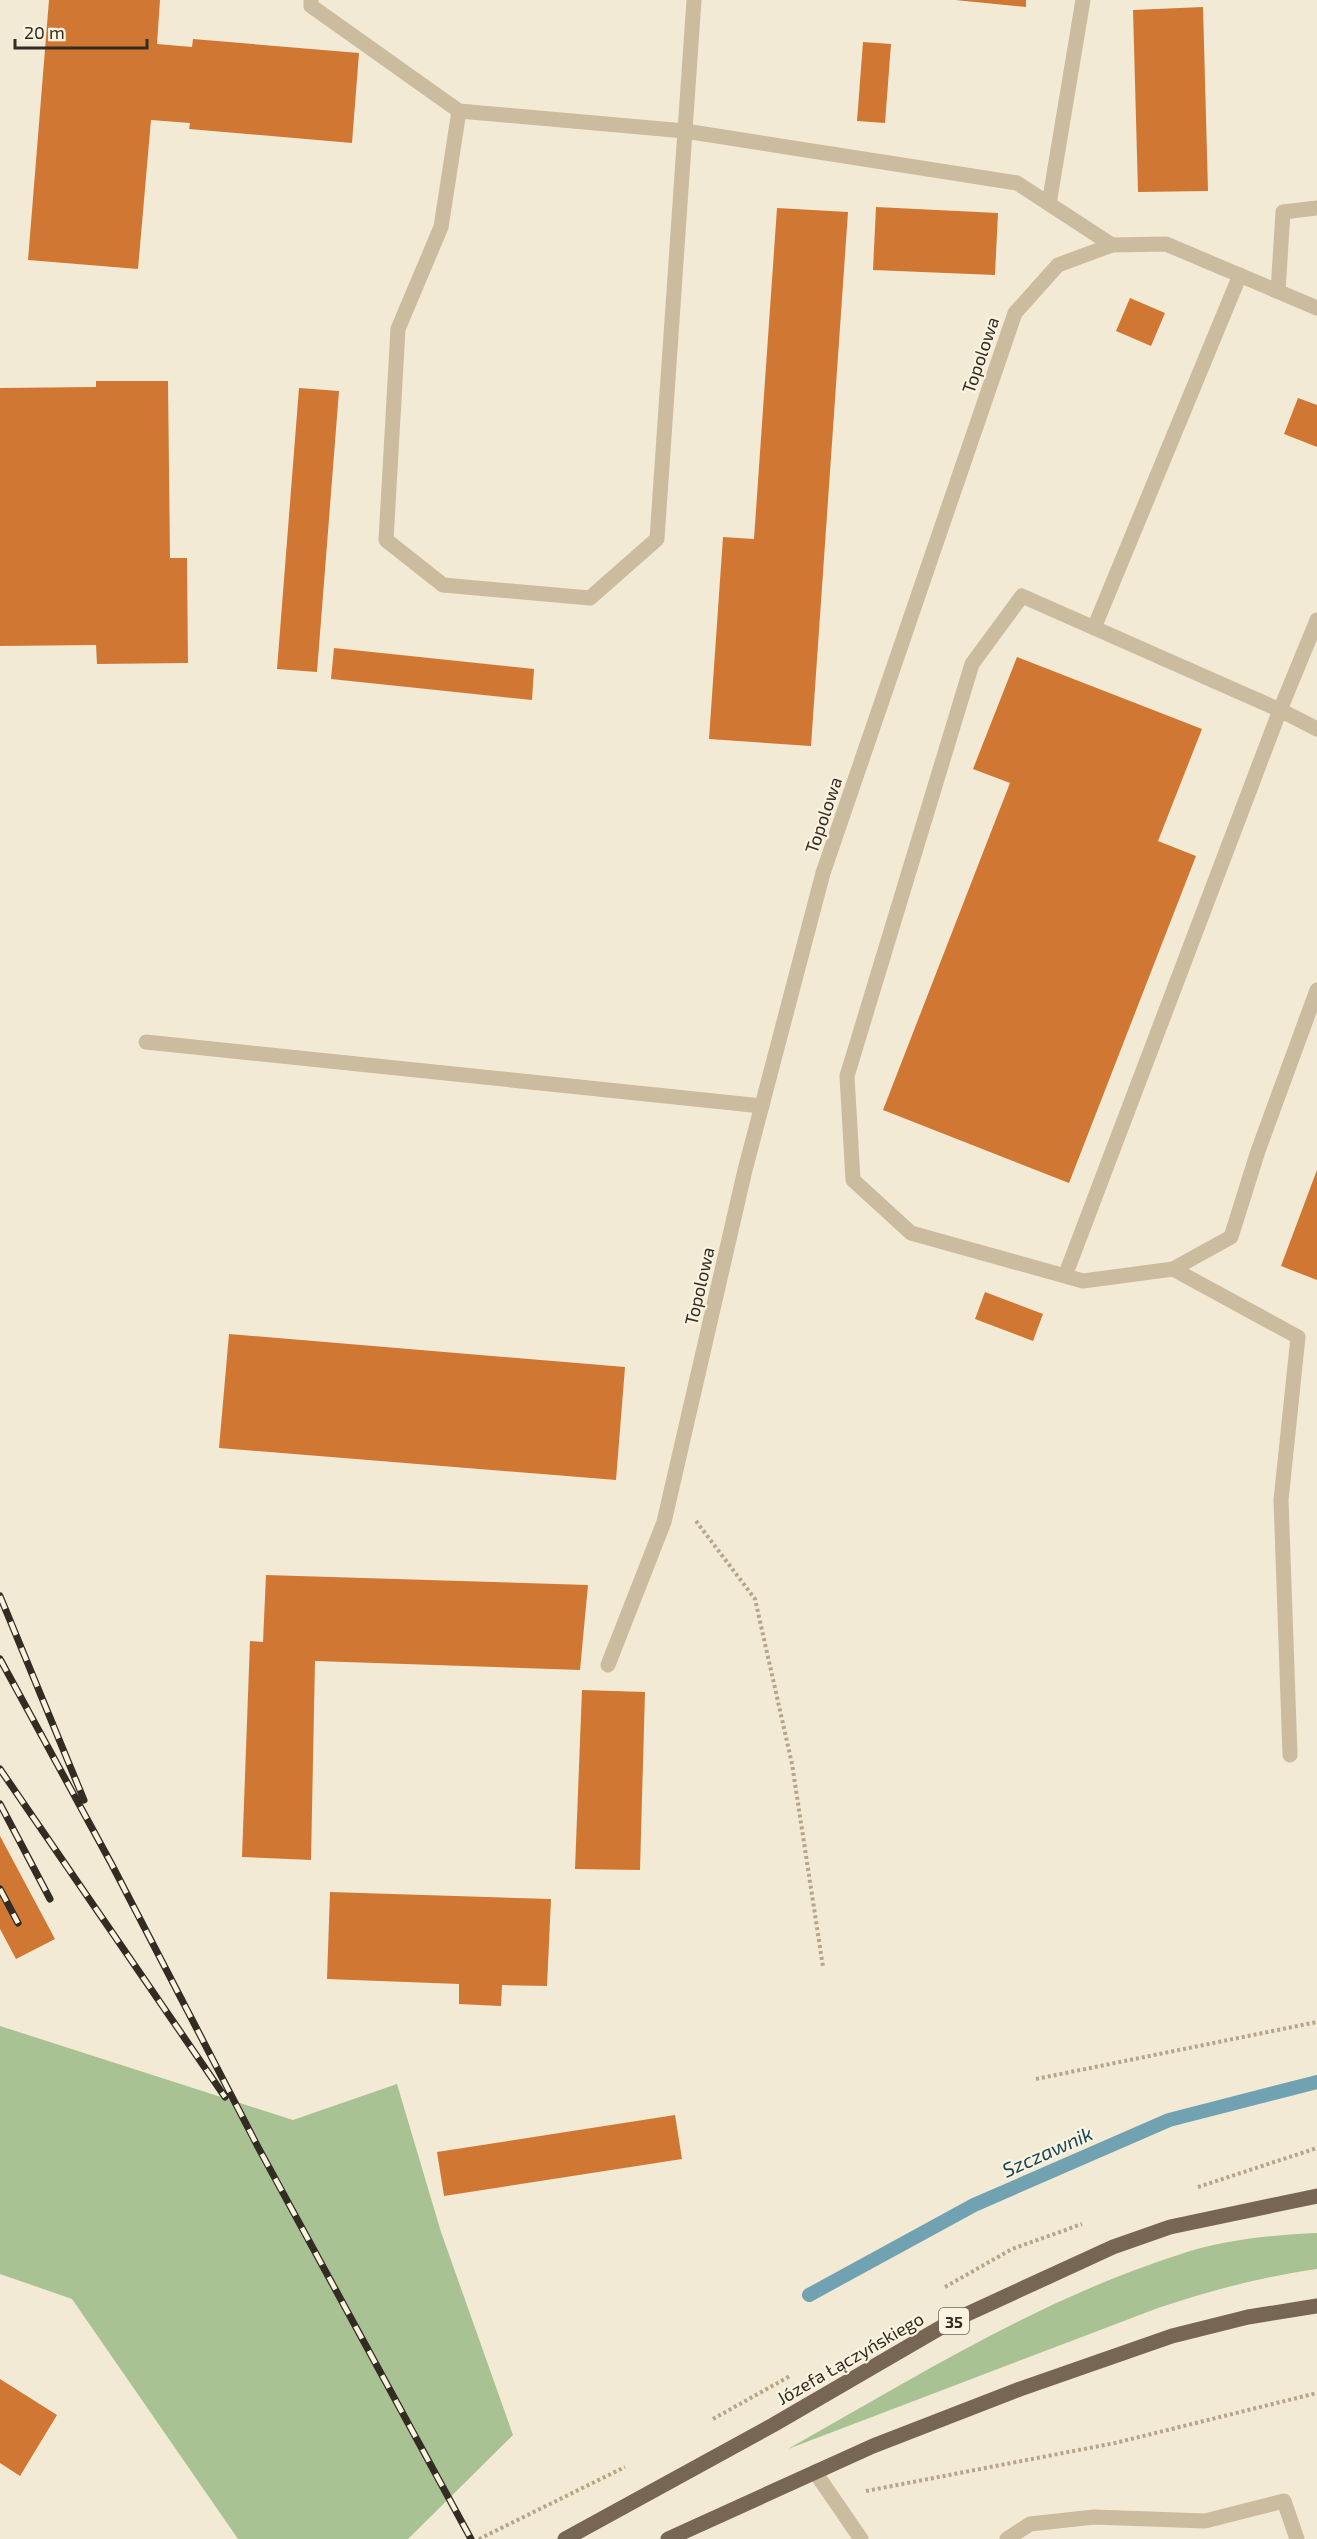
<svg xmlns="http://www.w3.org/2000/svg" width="1317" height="2539" font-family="'Exo 2',sans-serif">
<rect width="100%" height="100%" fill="#f2ead4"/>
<path fill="#a9c293" d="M0,2026l293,94 104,-36 44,148 72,203 -105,104h-170l-166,-240 -72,-25z
M1317,2233v36c-55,8 -106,21 -159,39l-370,141c126,-71 252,-150 390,-194 44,-15 93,-20 139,-22z"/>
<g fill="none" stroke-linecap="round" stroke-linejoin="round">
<path stroke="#71a2b1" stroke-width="14" d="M809,2295l165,-90 195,-85 148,-38"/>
</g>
<path fill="#d07833" d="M49,0h111l-3,44 35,3 1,-8 166,14 -7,90 -163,-14 1,-6 -39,-3 -13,149 -110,-9z
M955,0h71v7z
M1203,7l5,184 -70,1 -5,-182z
M863,42l28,2 -6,79 -28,-2z
M876,207l122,6 -3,62 -122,-5z
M777,208l71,4 -37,534 -102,-7 14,-202 31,2z
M1130,298l35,15 -14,33 -35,-15z
M96,381h72l2,177h17l1,105 -91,1 -1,-19 -96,1v-258l96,-1z
M299,388l40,3 -22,281 -40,-3z
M1298,398l19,7v42l-33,-13z
M334,648l200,21 -2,31 -201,-21z
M1017,657l185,72 -44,112 38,15 -127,327 -186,-73 127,-327 -37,-14z
M1317,1170v110l-36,-14z
M985,1292l58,22 -10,27 -58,-22z
M229,1334l396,33 -9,113 -397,-32z
M266,1575l322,10 -8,85 -265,-9 -4,199 -69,-3 8,-216 13,1z
M582,1690l63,2 -5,178 -65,-1z
M0,1836l55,103 -39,20 -16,-30z
M330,1892l221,7 -4,87 -45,-1 -1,21 -42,-2v-20l-132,-5z
M675,2115l7,44 -238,37 -7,-44z
M0,2379l57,36 -37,61 -20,-13z"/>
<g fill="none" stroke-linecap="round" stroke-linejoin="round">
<path stroke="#b6a589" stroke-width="4" stroke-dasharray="3 3" stroke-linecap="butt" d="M696,1521l59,78 37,165 31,203
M1036,2079l281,-57
M1198,2187l119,-39
M945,2287l67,-38 70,-25
M713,2419l77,-43
M866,2491l249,-48 202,-50
M479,2539l146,-72"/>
<path stroke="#cbbb9f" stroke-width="15" d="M311,0v6l148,105 226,20 -28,408 -67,59 -147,-13 -57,-45 12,-211 43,-102 18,-116
M694,0l-9,131 332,52 95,62
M1049,204l34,-204
M1278,291l5,-79 34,-4
M1094,628l146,-353
M1317,729l-37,-19 -258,-114 -50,68 -125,412 6,104 58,53 154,43 18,5 90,-12 58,-32 27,-86 59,-161
M146,1042l616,64
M1173,1269l125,68 -17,163 9,255
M1065,1276l215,-566 37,-90
M815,2472l46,67
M1007,2539l23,-15 64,-7 111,4 79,-20 13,38"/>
<path stroke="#cbbb9f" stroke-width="15" d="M608,1665l56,-143 81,-352 78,-297 192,-560 43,-48 54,-20 54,-1 151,64"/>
<path stroke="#776653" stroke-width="15" d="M565,2539l208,-114 179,-104 161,-74 57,-20 147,-31
M668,2539l205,-93 147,-57 152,-53 76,-19 69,-11"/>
<defs>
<path id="rail" d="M0,1596l84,204
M0,1659l111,204 147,284 213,392
M0,1769l225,328
M0,1804l50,95
M0,1889l18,34"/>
</defs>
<use href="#rail" stroke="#332c23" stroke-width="7"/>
<use href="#rail" stroke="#faf3e0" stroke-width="4.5" stroke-dasharray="14" stroke-linecap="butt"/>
</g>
<g text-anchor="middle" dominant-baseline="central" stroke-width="4.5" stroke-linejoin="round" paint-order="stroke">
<rect fill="#faf3e0" stroke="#6f685c" stroke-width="1.5" x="939" y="2308" width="30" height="26" rx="4.5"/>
<g font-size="16" font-weight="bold" fill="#332c23">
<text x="954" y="2321">35</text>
</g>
<g font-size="18" fill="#332c23" stroke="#faf3e0">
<text transform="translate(980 355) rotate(-71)">Topolowa</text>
<text transform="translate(823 815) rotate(-71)">Topolowa</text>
<text transform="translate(699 1286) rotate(-77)">Topolowa</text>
<text transform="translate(850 2358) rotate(-30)">Józefa Łączyńskiego</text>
</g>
<g font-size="20" font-style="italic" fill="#164758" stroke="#faf3e0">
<text transform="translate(1047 2151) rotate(-24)">Szczawnik</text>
</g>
</g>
<path d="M15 39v9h132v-9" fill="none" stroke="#332c23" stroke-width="3"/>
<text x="24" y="39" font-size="18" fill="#332c23" stroke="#faf3e0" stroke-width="4.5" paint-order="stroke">20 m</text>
</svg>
